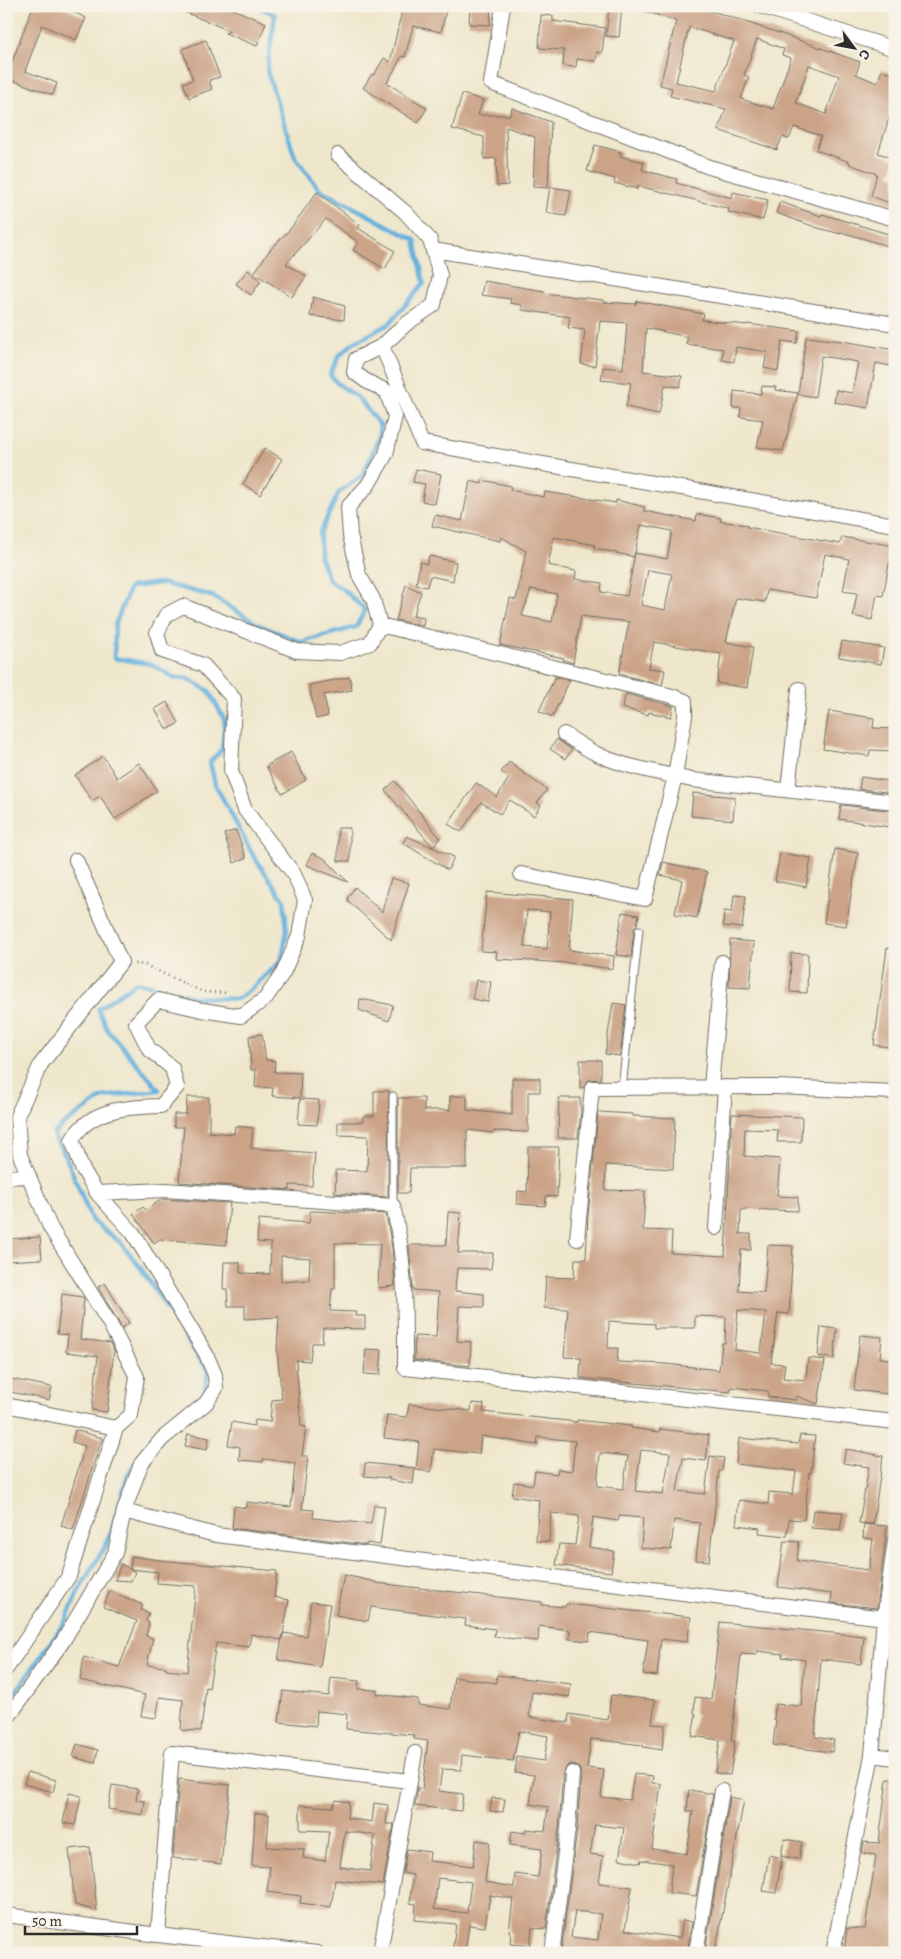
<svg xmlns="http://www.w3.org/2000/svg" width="901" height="1959" font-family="Alegreya,serif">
<rect width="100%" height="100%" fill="#f7f3e8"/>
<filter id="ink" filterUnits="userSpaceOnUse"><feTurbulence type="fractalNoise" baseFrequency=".02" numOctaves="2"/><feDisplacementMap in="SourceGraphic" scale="10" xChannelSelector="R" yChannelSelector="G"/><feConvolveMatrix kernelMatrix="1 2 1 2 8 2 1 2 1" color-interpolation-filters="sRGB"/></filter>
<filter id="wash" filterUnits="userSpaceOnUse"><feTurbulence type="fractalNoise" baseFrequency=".0096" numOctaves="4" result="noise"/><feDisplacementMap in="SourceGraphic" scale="20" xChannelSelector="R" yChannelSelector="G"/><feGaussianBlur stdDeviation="1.12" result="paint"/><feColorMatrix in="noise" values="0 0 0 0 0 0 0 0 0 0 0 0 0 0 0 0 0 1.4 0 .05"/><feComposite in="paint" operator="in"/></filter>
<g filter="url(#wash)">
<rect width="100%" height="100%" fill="#efe7cc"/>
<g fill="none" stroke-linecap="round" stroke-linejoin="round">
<path stroke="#64b0dd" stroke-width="4.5" d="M141,1454l13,-19 50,-41 4,-23 -68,-104 -20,-25 -28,-21 -26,-64 -13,-23 11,-10 39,-27 56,-7 -52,-61 -9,-20 39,-27 56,15 44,2 13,-9 31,-29 6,-30 -3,-31 -30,-43 -39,-73 -5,-22 12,-13 3,-28 -16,-30 -21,-12 -13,-1 -24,-14 -37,-6 1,-33 15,-38 31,-4 51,13 47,29 43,17 54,-15 9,-17 -20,-19 -16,-11 -9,-23v-24l19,-41 24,-17 16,-38 1,-12 -23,-28 -19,-13 -8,-9 9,-19 13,-12 37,-20 35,-41 -9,-43 -96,-51 -24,-32 -28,-86 8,-56 -18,-9
M119,1506l9,-32 7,-11
M6,1701l14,-15 46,-66 13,-30 27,-45 11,-31"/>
</g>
<g id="blocks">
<path fill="#cba387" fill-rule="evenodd" d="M33,6h28l25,12 -10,22 -34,-15 -17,46 32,12 -4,12 -47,-17z
M170,6h56l40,17 -9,23 -32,-13 5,-2z
M403,6h44l-6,26 -28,-6 -8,31 -3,-1 -15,27 40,25 -9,15 -55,-35 9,-14 2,1 10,-17 6,4z
M470,6h21l-1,19 -21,-1z
M609,6h13l-3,31 -13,-1z
M638,6h59l82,27 81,29 -4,12 21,9 5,-13 13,5v25l-17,53 17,6 -5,16 5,2v28l-24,-9 6,-22 -28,-10 1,-2 -34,-12 5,-14 -27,-9 -5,12 -7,-2 -5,13 -59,-20 8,-21 -56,-13 2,-8 -12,-3 16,-64 -38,-12zM689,27l45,14 -18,50 -40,-9zM757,39l27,10 -2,6 9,3 -18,51 -32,-10 8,-22 -5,-2zM809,65l30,11 -13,38 -30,-11z
M541,15l12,1v5l52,7 -3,25 -5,-1 -1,9 -19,-2 -1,8 -13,-1 1,-16 -25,-2z
M206,40l14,37 -11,3 3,9 -23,9 -6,-15 10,-3 -11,-31z
M462,94l21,6 -5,15h32l2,-7 39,14 -3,66 -15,-1 2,-50 -29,-10 2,58 -11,1 -1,-28 -12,1v-22l-32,-8z
M595,145l26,7 -1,4 24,6 -2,8 35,9 -1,4 56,15 1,-6 35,8 -5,20 -35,-8 1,-3 -42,-11 -49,-12 -1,3 -23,-6 1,-4 -28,-8z
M550,187l21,3 -5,26 -20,-3z
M317,192l43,33 -2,3 37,23 -10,18 -32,-19 5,-8 -32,-23 -40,45 20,12 -14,21 -38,-24 15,-22 22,-23z
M780,202l41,14 1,-2 73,22v12l-54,-16v2l-23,-6 -42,-15z
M248,270l13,11 -10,14 -15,-11z
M484,281l60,10v2l59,7v2l33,2 1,-3 67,13 -2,6 45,5v-1l52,7 -2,12 -15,-2 -4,30 -14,-3 3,-16 -31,-5 -2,15 -12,-2 1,-11 -37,-5 2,-7 -42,-9 -3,43 39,5 -2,11 -15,-2 -6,29 -33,-7 5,-24 -30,-3 2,-13 20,2 4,-46 -27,-2 -5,45 -14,-2 4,-34 -17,-2 2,-11 -48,-7v-5l-12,-2 1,-4 -30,-4z
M313,297l32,9 -1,14 -34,-4z
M806,337l36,4 53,9v17l-19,-4 -8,45 -34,-6 2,-12 16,3 6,-31 -37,-6 -6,41 -17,-3z
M762,386l14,1 -1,3 23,3 -15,58 -26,-4 6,-27 -23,-3 1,-9h-8l1,-17 27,3z
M265,448l17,11 -22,36 -17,-11z
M416,469l25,5 -6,30 -13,-3 3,-17 -12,-2z
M482,480l29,6 -1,4 34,7 1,-5 71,11v-3l29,7 -1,4 52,10 1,-7 24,4 -1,3 27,4v2l93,17 2,-7 53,9v19l-6,-1 -6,32 -6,-1 -5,25 -19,-4 4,-23 -14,-2 6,-32 -24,-5 -9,44 -49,-8 -2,12 -29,-4 -10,44 27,5 -6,41 -30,-5 4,-29 -67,-12 -5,26 16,2 -3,15 -43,-11 10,-52 -48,-6 -8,47 -10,-3 1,-2 -64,-13 10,-47 6,2 10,-49 -25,-14 -1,4 -68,-15 3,-11 27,6 8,-40 12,3zM641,525l31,6 -5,28 -32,-6 -8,43 -26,-4 1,-9 -27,-4 1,-8 -28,-6 6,-28 41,8 -1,3 40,9zM648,570l24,4 -7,36 -24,-5zM531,589l26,5 -5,28 -30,-6z
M429,556l27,6 -3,19 -23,-5 -3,11 -11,-2 4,-23 7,2z
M406,585l15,7 -8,24 11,2 -1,8 -27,-6z
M842,641l42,7 -3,16 -42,-7z
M350,677l2,13 -28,5 4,21 -12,3 -7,-34z
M555,677l15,3 -18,37 -13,-6z
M626,694l47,12 -2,11 -22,-5 -1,3 -26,-7z
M167,702l12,21 -12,7 -12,-21z
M829,711l45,7 -1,10 22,1v22l-25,-1 -1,6 -46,-7z
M557,739l15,11 -7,9 -15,-10z
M291,752l15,28 -24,14 -16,-28z
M103,756l14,22 22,-15 18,28 -42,28 -15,-23 -8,5 -17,-26z
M509,762l38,28 -10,13 4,2 -7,11 -24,-16 -10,14 -19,-12 -20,30 -13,-8 28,-41 21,14 12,-19 -8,-6z
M861,777l34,5v11l-36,-4z
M395,781l45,57 -7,9 -48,-57z
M693,793l42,4 -2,23 -42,-4z
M841,805l54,6v17l-56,-9z
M338,828h12v33h-12z
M236,830l10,28 -12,5 -10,-29z
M407,836l47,21 -6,13 -45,-27z
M835,849l23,4 -12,73 -22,-3z
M312,853l12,5 24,24 -41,-17z
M780,853l31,5 -5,29 -31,-6z
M663,862l44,10 -10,46 -22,-4 7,-34 -22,-5z
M391,878l18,5 -18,57 -43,-39v-4l7,-10 27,25z
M487,892l86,7 -4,51 45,6 -1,13 -45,-6 -72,-4 1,-7 -16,-1zM527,910l23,2 -3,37 -23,-2z
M734,895l12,1 -4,32 -19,-2 1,-15 8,1z
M622,912l17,3 -2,10 -3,4 -3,28 -15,-2z
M730,940l24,2 -4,46 -21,-1z
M887,948l8,1v99l-21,-3z
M791,953l17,1 -1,39 -17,-1z
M476,980l15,2 -3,20 -16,-3z
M360,999l33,6 -4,16 -30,-11z
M613,1003l13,2 -6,51 -15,-2z
M262,1034l4,26 9,1 -1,11 27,1 -1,25 -28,-2 1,-8 -18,-1 1,-17h-5l-2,-34z
M580,1060h21v19l-13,1 -5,8h-3z
M512,1078h28v14h-12v40l-34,-1v2l-27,-3v38h-57l-1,25h-11v-95h26v12h26v-14h17v14l45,5z
M374,1091h15l-1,106 -53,-4 1,-23 31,1 1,-35 -30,-1v-13h25v-6h11z
M187,1097h22v35l25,2 1,-8 18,2 -2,20 64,5 -3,33 -22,-1v5l-111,-8 5,-55h-10v-13h12z
M559,1098h21l1,14 -3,26h-20z
M300,1099l19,1 -2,25 -19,-1z
M598,1112l35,2v2l42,2 -2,51 -67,-4 -1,25 40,1 -2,39 29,1 -1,22 54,3 7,-142 70,3 -1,25h-24l1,-12 -33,-1 -1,27 36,3 -3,37 21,1v14l-54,-2 -3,2 -1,23h11v16h-10l-2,41 25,2 4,-48 25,1 -4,68 -11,-1 -7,50 14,1 -2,14 23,2 2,-22 17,2 -7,44 -22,-8v4l-28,-3v-6l-37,-4 -1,5 -150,-14 1,-20 -17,-1 4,-48 -24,-1 2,-31 28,1 1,-19h11l2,-43zM738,1310l28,2 -5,41 -26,-3zM695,1316l31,1 -1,26h-3l-3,27 -53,-6 -49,-2 1,-14h-10l1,-27 45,3v4h41z
M528,1147h31l-2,50 -11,-1 -1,10 -28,-2 1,-13 9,1z
M162,1199l68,4 -4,42 -66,-6 -6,4 -21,-29 10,-7 3,3z
M310,1211l76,3 6,33 3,39 -17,2 2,-44 -45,-1v46h-3l-2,22 26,1 -1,4h10v13l-42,-1 -1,15h-10l-2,18 -14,-1 5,66 5,1 -4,29h6l-6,53 12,1 -1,8 58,6 3,-19 11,1 -5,39 -13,-2v2l-135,-17 2,-22 12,2v-6l45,5 4,-44 -32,-4v3l-24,-2 1,-13 -12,-2 4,-23 22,4 1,-6 15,2 2,-22 10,-1 -5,-50 2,-32 -34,2v-13h-17l-1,-17h-4l1,-27h16v11l30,1 1,-31 -14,-1 2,-23 50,4zM281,1256l29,2 -1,22 -28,2z
M448,1212l13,1 -3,40h35l-2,16 -34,-1 -2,23 29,3v13l-25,-1 -2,35 14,1 -1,24 -56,-6 1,-24 21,1 3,-45 -26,-2 -4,-45h37z
M40,1237l2,22 -36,2v-22z
M105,1283l24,40 -7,5 -24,-41z
M62,1294l21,3 1,2 -4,40 30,4 4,8 -7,61 -15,-2 6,-54 -32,-4 2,-17 -11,-1z
M821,1327l16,2 -3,30 -16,-3z
M860,1335l22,2 -2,21 15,2v35l-41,-5z
M366,1349l16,1 -2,25 -16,-1z
M6,1378l46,9 -3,13 -43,-9z
M472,1403l12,1 -1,8 94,10v-2l54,6v2l28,4 1,-3 49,6 -3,26 -23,-3 -6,33 28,3 5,-38 14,2 -2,13h-3l-10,90 -13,-1 4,-37 -26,-3 -3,30 -30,-2 2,-30 -24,-2 -1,5 -25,-4 -4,30 25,4 -3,21 -55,-7 3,-21 16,1 4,-29 -28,-3 -2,29 -13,-1 3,-41 -27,-4 2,-14 19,3 2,-14 22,3 1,-5 14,2 3,-30 -37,-4 -1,8 -56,-9 -2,18 -45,-5 -3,23 -15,-2 3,-28 -35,-4 3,-23 20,2 2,-13 62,7zM641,1450l29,3 -7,41 -28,-3zM600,1453l28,3 -5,33 -26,-3z
M75,1430l27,8 -29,92 -12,-4 24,-80 -13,-4z
M188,1434l21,4 -2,12 -22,-4z
M800,1435l15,1 -4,37 -2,-1 -5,48 -15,-1 -2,17 -28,-3 1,-5 -24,-3 3,-25 29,4 1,-12 24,2 3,-23 -60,-7 3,-26 59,6z
M846,1449l37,7 -10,68 -14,-1 10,-56 -26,-4z
M365,1463l50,5 -2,16 -24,-4 1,-2 -26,-2z
M813,1510l30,2 -3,18 -29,-2z
M864,1524l23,2 -10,82 -46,-5 1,-9 -54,-7 6,-46 15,1 -2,19 72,9 4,-31 -10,-1z
M132,1556l27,4 118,11 -3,26 15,3 -7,40 -31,-6 -2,13 -33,-4 -7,45 -3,-1 -5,44 -20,-1 2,-30 -23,-3 -4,21 -15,-2 4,-21 -65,-15 4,-23 35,10 18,-46 -34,-14 7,-16 33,14 -2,5 8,3 -3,8 3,2 -3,13 7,2 -6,27 19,2v3l21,2 9,-86 -39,-3 1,-11 -28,-3z
M121,1564l14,8 -4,9 -16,-1z
M344,1575l32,7v1l166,19v3l23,2 1,-3 125,13 -4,25 -26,-3 -4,37 -14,-2 5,-34 -58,-8 -1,9 -20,-2 1,-9 -31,-4 -1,15 -32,-3 -12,-2 1,-7 -30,-4 1,-6 -95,-12 -3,14 -32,-6z
M311,1602l19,2 -10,63 -42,-7 5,-27 23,3z
M720,1622l144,14 -3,28 -40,-5 -6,78 19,3 -2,12 -59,-7 3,-25h-2l1,-16 26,2 4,-46 -23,-3 1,-3 -26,-3v4l-16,-1 -10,87h4l-5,34 -15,-2 5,-33 -28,-4 4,-22h-2l1,-17 16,2z
M497,1675l74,9 -2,13 -37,-5 -3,25 39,6 1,-9 39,6 3,-25 44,5 -3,24 13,1 -3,25 -19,-3v-2l-52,-6 -4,29 17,2 -3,27 29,3 4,-26 19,2 -1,7 9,1 -9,65 35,5 6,-43h-6l2,-21 24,4 -17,102 -27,-3 3,-29 -31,-4 -1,3 -21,-4 5,-31 -29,-3 -5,29 13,2 -4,27 33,4 -7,43 55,8 3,-18 9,2 -5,31h-126l16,-123 4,-56 -1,-5 -7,-5 -5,1 -5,7 -4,56 -13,101 -14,-1 -2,18 -20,-2 1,-12h-2l4,-33 -23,-4 -5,32 -16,-2 -4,28h-13l4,-29 -41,-4 1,-16 -6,-1 3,-28 -10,-2 4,-24 23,3 -1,9 44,5 3,-26 14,2 -5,40 29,5 1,-13 23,3 4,-28 -32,-4 2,-14 13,2 1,-4 19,2 3,-24 -18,-3 4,-29 -19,-2 2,-16 27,4 4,-25 -29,-5 -6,30 -51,-6 -1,15 -19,-1 -3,22 24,3 -2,17 -46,-5 3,-18 4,1 6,-48 -14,-2v-4l-68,-6 1,-15 -30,-3 -1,15 -37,-4 4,-31 46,5 2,-18 28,3 -1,8 19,1v4l41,5v6l32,4 4,-32 42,6zM438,1878l33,4 -4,31 -33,-4zM575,1911l26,3 -3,26 -27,-3z
M77,1744l21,6 -3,13 -22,-6z
M28,1772l28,8 -3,12 -29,-8z
M179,1779l51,6 -9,79 -48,-6z
M887,1779h8v174h-51l3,-25 18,1 11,-74 -14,-2 2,-11 15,1z
M112,1785l26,4 -2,11 9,1 -2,14 -35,-6z
M69,1793l12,3 -6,29 -12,-2z
M730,1797l14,3 -29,153h-10z
M492,1798l13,1 -2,13 -13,-1z
M336,1800l13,2 -2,16 25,4 2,-19 14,2 -2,19h8l-11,61 -48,-5 -4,27 -31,-4 1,-7 -34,-4 3,-25 -18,-1 3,-53 14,1 -2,33 37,2 -1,9 22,3 4,-30 -29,-1v-25l33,2zM345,1831l30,4 -5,36 -30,-4z
M784,1839l18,3 -3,17 -18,-3z
M90,1847l7,64 -22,-6 -6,-56z
M769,1855l13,3 -6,35 -13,-2z"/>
</g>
</g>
<g filter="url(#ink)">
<use href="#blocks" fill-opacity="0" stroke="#706d63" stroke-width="1"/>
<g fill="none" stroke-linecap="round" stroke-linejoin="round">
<defs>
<path id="service" d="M622,1088l17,-158
M393,1096v110"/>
<path id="minor" d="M503,6l-12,77 218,84 186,52
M760,6l135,43
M433,250l462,74
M382,346l40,97 473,82
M380,625l292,71 13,5v15l-10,60 -30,123 -124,-25
M564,734c11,7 22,15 33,20 30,14 64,19 95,26l203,22
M788,790l11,-101
M711,1087l11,-125
M6,1177l23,-1
M97,1193l68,-3 228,16c13,54 12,107 12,162l490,54
M716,1228l9,-141
M577,1239l15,-151 185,-1 118,5
M6,1405l110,23
M124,1511l92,24 668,83
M6,1669l63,-93 47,-148 15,-13 6,-38 -27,-53 -60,-97 -30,-72 -3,-39 24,-52 80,-102 -45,-102
M6,1720l57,-79 52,-88 9,-42 17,-47 21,-25 44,-36 10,-15 -1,-13 -9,-21 -73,-121 -36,-40 -15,-25 -10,-28c18,-32 56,-33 89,-34l16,-19 -5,-19 -23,-19 -13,-26 22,-23 44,10 39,6 24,-17 18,-26 16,-37 6,-36 -11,-26 -49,-64 -14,-39 3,-72 -31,-34 -41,-14 -5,-18 9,-18 17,-9 114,45 43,2 30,-10 10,-18 -7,-26 -14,-24 -9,-40 -2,-28 20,-22 18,-31 9,-38 -9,-25 -20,-10 -12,-9 2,-13 26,-13 24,-22 28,-19 6,-30 -10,-35 -24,-27 -68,-58
M872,1755l23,3
M6,1915l152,20 159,18
M158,1935l14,-182 237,28
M380,1953l35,-200
M552,1953l16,-124 4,-56
M696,1953l26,-162
M833,1953l39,-198 12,-137 11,-77"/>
</defs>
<use href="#service" stroke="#706d63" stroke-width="9"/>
<use href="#minor" stroke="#706d63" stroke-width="16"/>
<path stroke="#706d63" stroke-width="2.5" stroke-dasharray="1 4" stroke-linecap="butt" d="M135,964l10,1 58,27 26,1"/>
<use href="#service" stroke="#fff" stroke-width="7"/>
<use href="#minor" stroke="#fff" stroke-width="14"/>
</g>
</g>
<rect width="901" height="1959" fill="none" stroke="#f7f3e8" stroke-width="25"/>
<g transform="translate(854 48) rotate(122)" stroke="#f7f3e8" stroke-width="4" paint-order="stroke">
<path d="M0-4L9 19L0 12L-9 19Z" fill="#2b2b2b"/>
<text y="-8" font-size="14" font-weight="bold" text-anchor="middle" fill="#2b2b2b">С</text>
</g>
<path d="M25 1926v8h112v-8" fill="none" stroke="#2b2b2b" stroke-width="2.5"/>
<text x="32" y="1926" font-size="15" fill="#2b2b2b" stroke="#f7f3e8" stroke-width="4" paint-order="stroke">50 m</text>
</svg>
